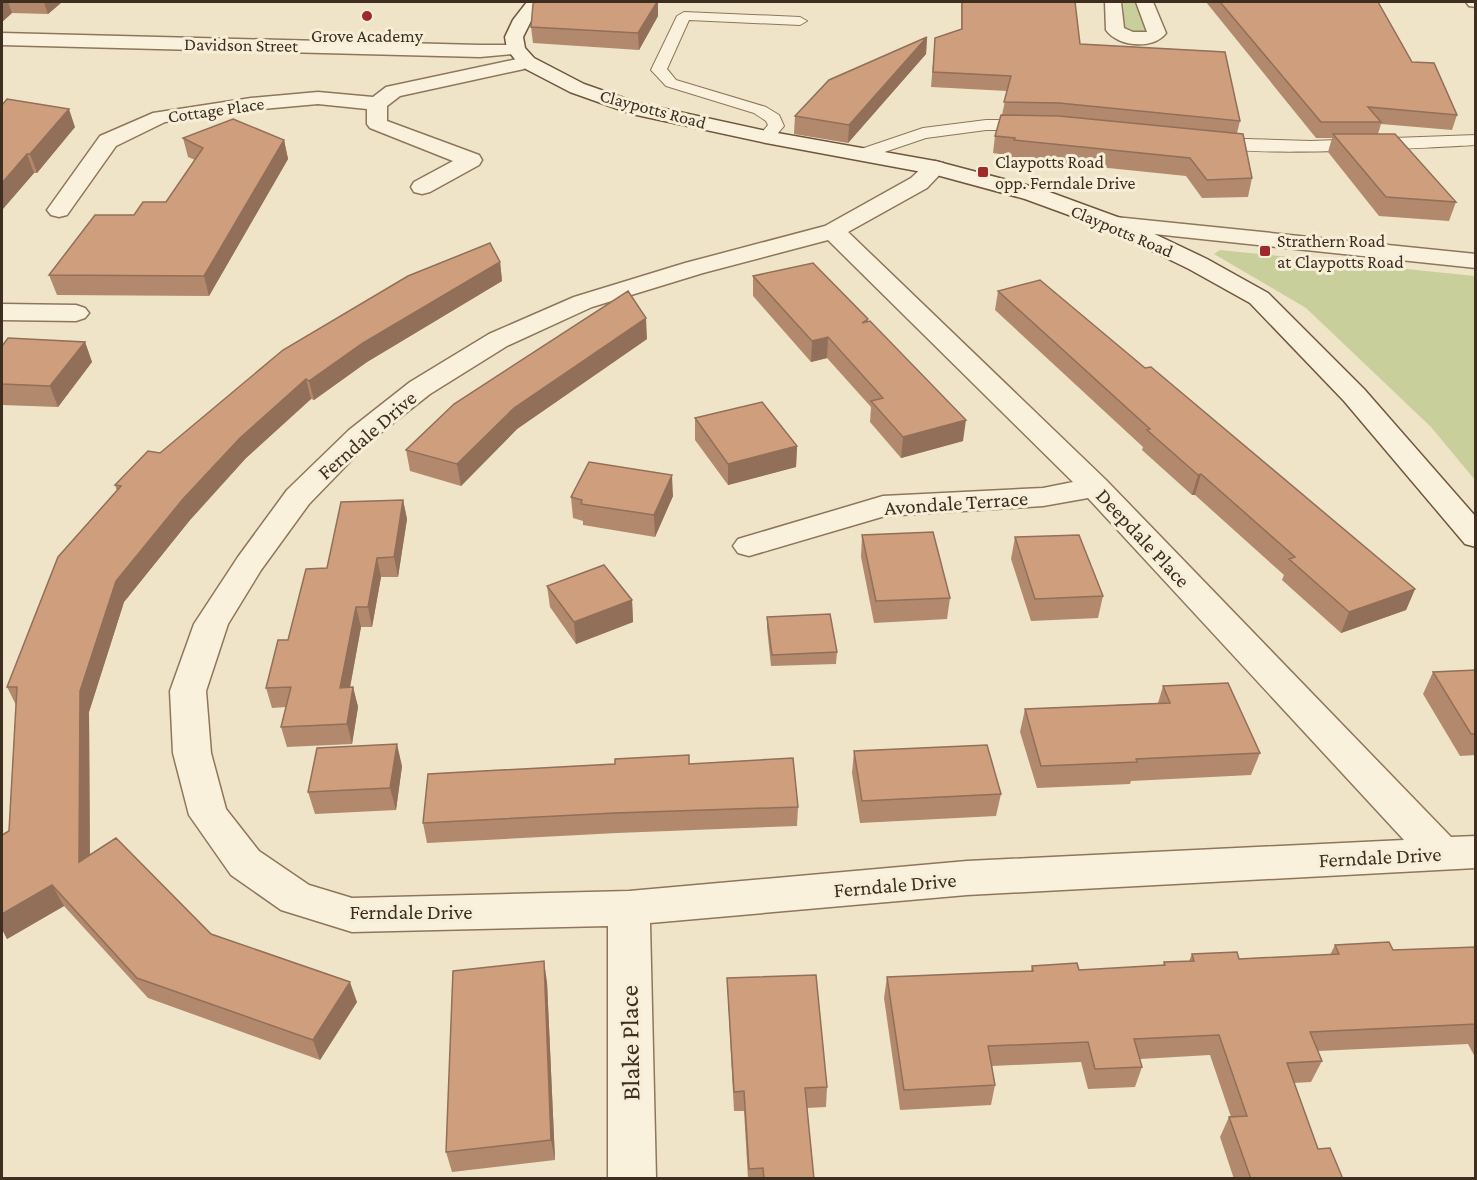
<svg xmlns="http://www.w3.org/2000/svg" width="1477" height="1180" font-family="'Crimson Pro',serif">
<rect width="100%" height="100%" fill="#f0e4c8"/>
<path fill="#c9cf9b" d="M1123,2h13l11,28 -10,3 -12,-4z
M1220,250l255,26v204l-44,-53 -125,-119 -92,-54z"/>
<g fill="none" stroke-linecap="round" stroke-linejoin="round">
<defs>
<path id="service" d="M684,12l116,5 7,4 -7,4 -111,-5 -22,49 9,11 90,27 13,8 5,11 -12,14 -6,2 -8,-5 10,-12 -2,-4 -12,-8 -88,-27 -15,-16 26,-54z
M986,120h46l8,5 -8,5h-46l-60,8 -62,21 -8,-5 2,-4 65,-22z
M1476,135v10c-35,2 -259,15 -272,-2l8,-5 99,3z"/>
<path id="minor" d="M1105,2h16l3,26 9,4h14l-11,-30h17l13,31c-12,17 -48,14 -60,-3z
M1466,2h10v5l-7,-1z
M2,33l478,12h43l2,4 -2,4 -43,4 -478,-12z
M517,59l7,2 3,4 -3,4 -124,27 -13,10v15l92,34 3,5 -3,5 -49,27 -8,2 -8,-2 -3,-5 3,-5 39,-21 -83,-33 -3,-4v-15l-49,-5 -67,6 -86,12 -49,24 -49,69 -8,2 -8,-2 -4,-5 53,-74 53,-23 98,-15 67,-6 55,5 13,-10z
M935,161l8,2 3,5 -19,20 -79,44 258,248 345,357 25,-1v32l-509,27 -317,28 6,255h-48v-252l-256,6 -71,-22 -50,-35 -42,-60 -16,-62 -3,-62 24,-67 44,-67 49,-67 62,-60 61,-48 79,-48 85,-37 111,-34 140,-37 86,-48 16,-15zM828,240l245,242 -30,6 -160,8 -145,43 -5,7 5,7 11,3 136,-40 158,-10 45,-8 316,342 -437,21 -338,30 -277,7 -43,-13 -50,-34 -33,-42 -15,-56 -5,-62 22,-67 33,-54 48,-66 60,-62 61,-48 77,-48 85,-39 111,-34z
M2,304l74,1 9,3 4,5 -4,5 -9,3 -74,-1z"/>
<path id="tertiary" d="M1115,217l361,37v14l-369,-39 -4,-5 4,-5z"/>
<path id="secondary" d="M527,2h18l-14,19 -8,16 2,11 9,10 50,26 54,19 128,28 169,30 106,28 82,30 84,40 61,34 96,96 112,128v30l-11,-3 -121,-143 -94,-98 -61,-34 -82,-40 -82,-30 -92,-25 -167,-31 -134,-29 -62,-22 -50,-26 -13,-17 -2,-12 8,-17z"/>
</defs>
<use href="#service" stroke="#8d765c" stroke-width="2"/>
<use href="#minor" stroke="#8d765c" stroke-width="3"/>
<use href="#tertiary" stroke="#8d765c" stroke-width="3"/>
<use href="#secondary" stroke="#6f573f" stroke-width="3"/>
<use href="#service" fill="#faf1dc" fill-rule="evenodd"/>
<use href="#minor" fill="#faf1dc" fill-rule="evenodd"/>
<use href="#tertiary" fill="#faf1dc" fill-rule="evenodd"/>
<use href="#secondary" fill="#faf1dc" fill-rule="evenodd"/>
</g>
<path fill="#b2896c" d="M2,2h60l-14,12 -36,-1 -10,9z
M961,2h114l5,42 160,77 -3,12 15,45 -4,19 -46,1 -16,-22 -175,-18 1,-2 -19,-3 2,-17 7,-21 5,-24 -76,-4 4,-49 26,-9z
M1206,2h172l34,60 45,53 -5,15 -71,-6 -3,10 78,68 -7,19 -70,-5 -51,-64 4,-14h-16z
M658,16l-19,34 -106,-7 -2,-16z
M927,37l-1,17 -78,89 -54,-9 1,-18z
M2,105l73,22 -38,46h-3l-32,37z
M183,138l101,2 4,19 -79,137 -152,-1 -8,-20 85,-60 32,-13 29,-42 -7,-3z
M500,262l2,19 -135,81 -53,38 -3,-1 -65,59 -56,62 -66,82 -35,110 1,143 121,79 146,68 -37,58 -172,-62 -84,-92 -57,33 -5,-10v-94l7,-4 7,-126 -9,-18 110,-196 -2,-6 45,-32z
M753,276l115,43v2l95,120 -62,17 -31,-36 1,-15 -44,-49 -16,4 -58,-66z
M998,291l147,77 270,221 -9,21 -65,23 -59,-53 2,-5 -89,-80h-3l-50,-45 1,-3 -148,-137z
M647,339l-130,90 -56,57 -51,-15 -4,-21z
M85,342l7,20 -34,45 -56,-2v-59z
M695,418l102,28 -1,21 -68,18 -33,-45z
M673,496l-18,41 -72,-12v-4l-10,-3 -2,-21z
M403,500l4,19 -9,58h-17l-9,50h-11l-11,61 3,-1 5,20 -6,37 -65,3 -6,-20 5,-20 -14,1 -6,-20 22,-48 39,-72z
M862,535l88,63 -3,21 -73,4 -13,-66z
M1015,537l88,59 -5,22 -67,3 -20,-62z
M547,586l85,14 1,22 -57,22 -26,-37z
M767,617l70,35 -1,12 -65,2 -4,-38z
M1476,670v85l-16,1 -37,-62 10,-22z
M1163,686l97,67 -9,22 -120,6 -1,3 -93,4 -17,-56 5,-23 133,-6z
M854,751l147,43 -5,22 -136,7 -8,-50z
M689,764l109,43 -1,19 -180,7 -190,10 -4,-20z
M402,766l-6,44 -81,4 -7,-22z
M1335,945l58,5 83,-3v112l-8,-15 -150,7 4,10 -11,21 -17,1 24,66 25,30h-109l-14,-42 9,-20h2l-21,-62 -70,4 2,8 -7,20 -47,2 -7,-27 -89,4 3,19 -4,20 -91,5 -16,-112 3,-21 144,-6 1,-5 47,4 84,-5 1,-3 25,-1 3,-7 47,5 91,-4z
M727,978l100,109 -1,20 -19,1 7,71h-66l-4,-68h-10l-6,-112z
M547,982l8,178 -103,12 -6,-20z"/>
<path fill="#916f58" d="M2,2h6l4,11 -10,9z
M44,2h18l-14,12z
M657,2h1v14l-19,34 -1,-17z
M927,37l-1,17 -78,89 1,-18z
M69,109l6,18 -38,46 -7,-19z
M284,140l4,19 -79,137 -5,-20z
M27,154l7,19 -32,37v-27z
M500,262l2,19 -135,81 -53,38 -5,-19 54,-38z
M646,318l1,21 -130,90 -56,57 -4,-22 57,-56z
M828,337l-1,21 -16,4 1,-21z
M85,342l7,20 -34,45 -8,-21z
M306,379l5,20 -65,59 -56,62 -66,82 -35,110 1,171 -11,-21 1,-171 36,-110 67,-82 57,-61z
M966,420l-3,21 -62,17 2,-21z
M797,446l-1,21 -68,18v-21z
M1201,474l-6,21h-3l6,-20z
M672,475l1,21 -18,41 -1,-22z
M403,500l4,19 -9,58 -4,-20z
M377,558l4,19 -9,50 -4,-20z
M1415,589l-9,21 -65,23 8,-21z
M632,600l1,22 -57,22 -2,-22z
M356,607l5,20 -15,81 -6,-20z
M353,687l5,20 -6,37 -5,-20z
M397,744l5,22 -6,44 -6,-22z
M52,885l12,21 -57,33 -5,-10v-15z
M544,961l3,21 8,178 -4,-20z
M350,982l7,20 -37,58 -7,-20z"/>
<path fill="#cf9f7d" stroke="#916f58" stroke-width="1.5" d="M535,2h122l-19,31 -107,-6 2,-23z
M962,2h113l5,42 145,8 15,69 -181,-18 -55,-1 7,-26 -78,-4 2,-34 27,-9z
M1220,2h158l34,60 22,1 23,52 -89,-8 13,15h-60z
M927,37l-78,88 -54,-9 34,-36z
M7,99l62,10 -39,45h-3l-25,29v-78z
M1001,115l58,1 184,18 9,44 -45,2 -17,-22 -176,-18 1,-2 -20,-2z
M233,119l51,21 -80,136 -155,-1 46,-60h39l9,-13h23l37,-54 -20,-10z
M1333,134h62l61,68 -70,-5z
M490,243l10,19 -137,81 -54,38 -3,-2 -66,59 -57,61 -67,82 -36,110 -1,171 37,-24 95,96 139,48 -37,58 -176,-62 -85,-93 -50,29v-79l7,-4 8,-144h-10l51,-130 63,-71 -6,-1 33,-34 12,2 123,-103 125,-74z
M813,263l55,56 -6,4 8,-2 96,99 -63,17 -32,-36 12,-3 -55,-61 -16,4 -59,-65z
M1040,280l105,88 6,-1 264,222 -66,23 -60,-53 6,-2 -94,-83 -3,1 -51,-45 3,-1 -152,-138z
M628,291l18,27 -132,90 -57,56 -51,-14 48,-46z
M8,338l77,4 -35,44 -48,-2v-38z
M762,402l35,44 -69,18 -33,-46z
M589,462l83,13 -18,40 -73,-11 1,-4 -11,-3z
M403,500l-9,57 -17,1 -9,49h-12l-16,81 13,-1 -6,37 -66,3 10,-40 -25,1 12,-48h10l18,-71 21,-1 14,-66z
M933,532l17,66 -74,3 -14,-66z
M1079,535l24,61 -68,3 -20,-62z
M604,565l28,35 -58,22 -27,-36z
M830,614l7,38 -65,3 -5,-38z
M1476,670v64h-5l-38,-62z
M1228,683l32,70 -124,6 1,3 -96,4 -16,-57 145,-6 -7,-17z
M397,744l-7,44 -82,4 9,-44z
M987,745l14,49 -139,7 -8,-50z
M689,755v9l104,-6 5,49 -183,6 -192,10 5,-49 187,-10v-5z
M1389,942l4,8 83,-3v77l-166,8 12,29 -35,2 31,86 12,-1 13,31h-92l-22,-62 18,-1 -28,-81 -85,4 8,28 -47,2 -7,-27 -100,4 7,39 -91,5 -17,-113 146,-6 -1,-5 45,-3 2,7 86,-5 -1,-3 30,-1 -2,-7 45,-2 2,7 100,-5 -4,-9z
M544,961l7,179 -105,12 7,-181z
M816,975l11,112 -22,1 9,91h-50l-1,-11 -14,1 -5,-78 -10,1 -7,-114z"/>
<g fill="#9e2a2b" stroke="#f7eed8" stroke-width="2">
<circle cx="367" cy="16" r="6"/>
<rect x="977" y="166" width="12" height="12" rx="3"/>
<rect x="1259" y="245" width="12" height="12" rx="3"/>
</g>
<g text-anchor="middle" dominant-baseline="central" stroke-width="6" stroke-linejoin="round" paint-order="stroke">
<g font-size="18" fill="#3d2e20" stroke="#f7eed8" text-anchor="start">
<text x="367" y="36" text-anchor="middle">Grove Academy</text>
<text x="995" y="162">Claypotts Road<tspan x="995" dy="21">opp. Ferndale Drive</tspan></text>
<text x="1277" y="241">Strathern Road<tspan x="1277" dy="21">at Claypotts Road</tspan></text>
</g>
<g font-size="18" fill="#3d2e20" stroke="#f7eed8">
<text transform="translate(241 45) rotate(1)">Davidson Street</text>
<text transform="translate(653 109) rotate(15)">Claypotts Road</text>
<text transform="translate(216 110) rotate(-8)">Cottage Place</text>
<text transform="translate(1122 231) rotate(23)">Claypotts Road</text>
</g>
<g font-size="21" fill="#3d2e20" stroke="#f7eed8">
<text transform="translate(367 435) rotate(-41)">Ferndale Drive</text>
<text transform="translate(956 503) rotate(-4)">Avondale Terrace</text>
<text transform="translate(1143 538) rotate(47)">Deepdale Place</text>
<text transform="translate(1380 857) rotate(-3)">Ferndale Drive</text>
<text transform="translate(895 885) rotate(-5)">Ferndale Drive</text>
<text x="411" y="912">Ferndale Drive</text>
</g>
<g font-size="26" fill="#3d2e20" stroke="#f7eed8">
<text transform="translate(630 1043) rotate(-91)">Blake Place</text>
</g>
</g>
<rect width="1477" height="1180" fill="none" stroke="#3d2e20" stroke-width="6"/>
</svg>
